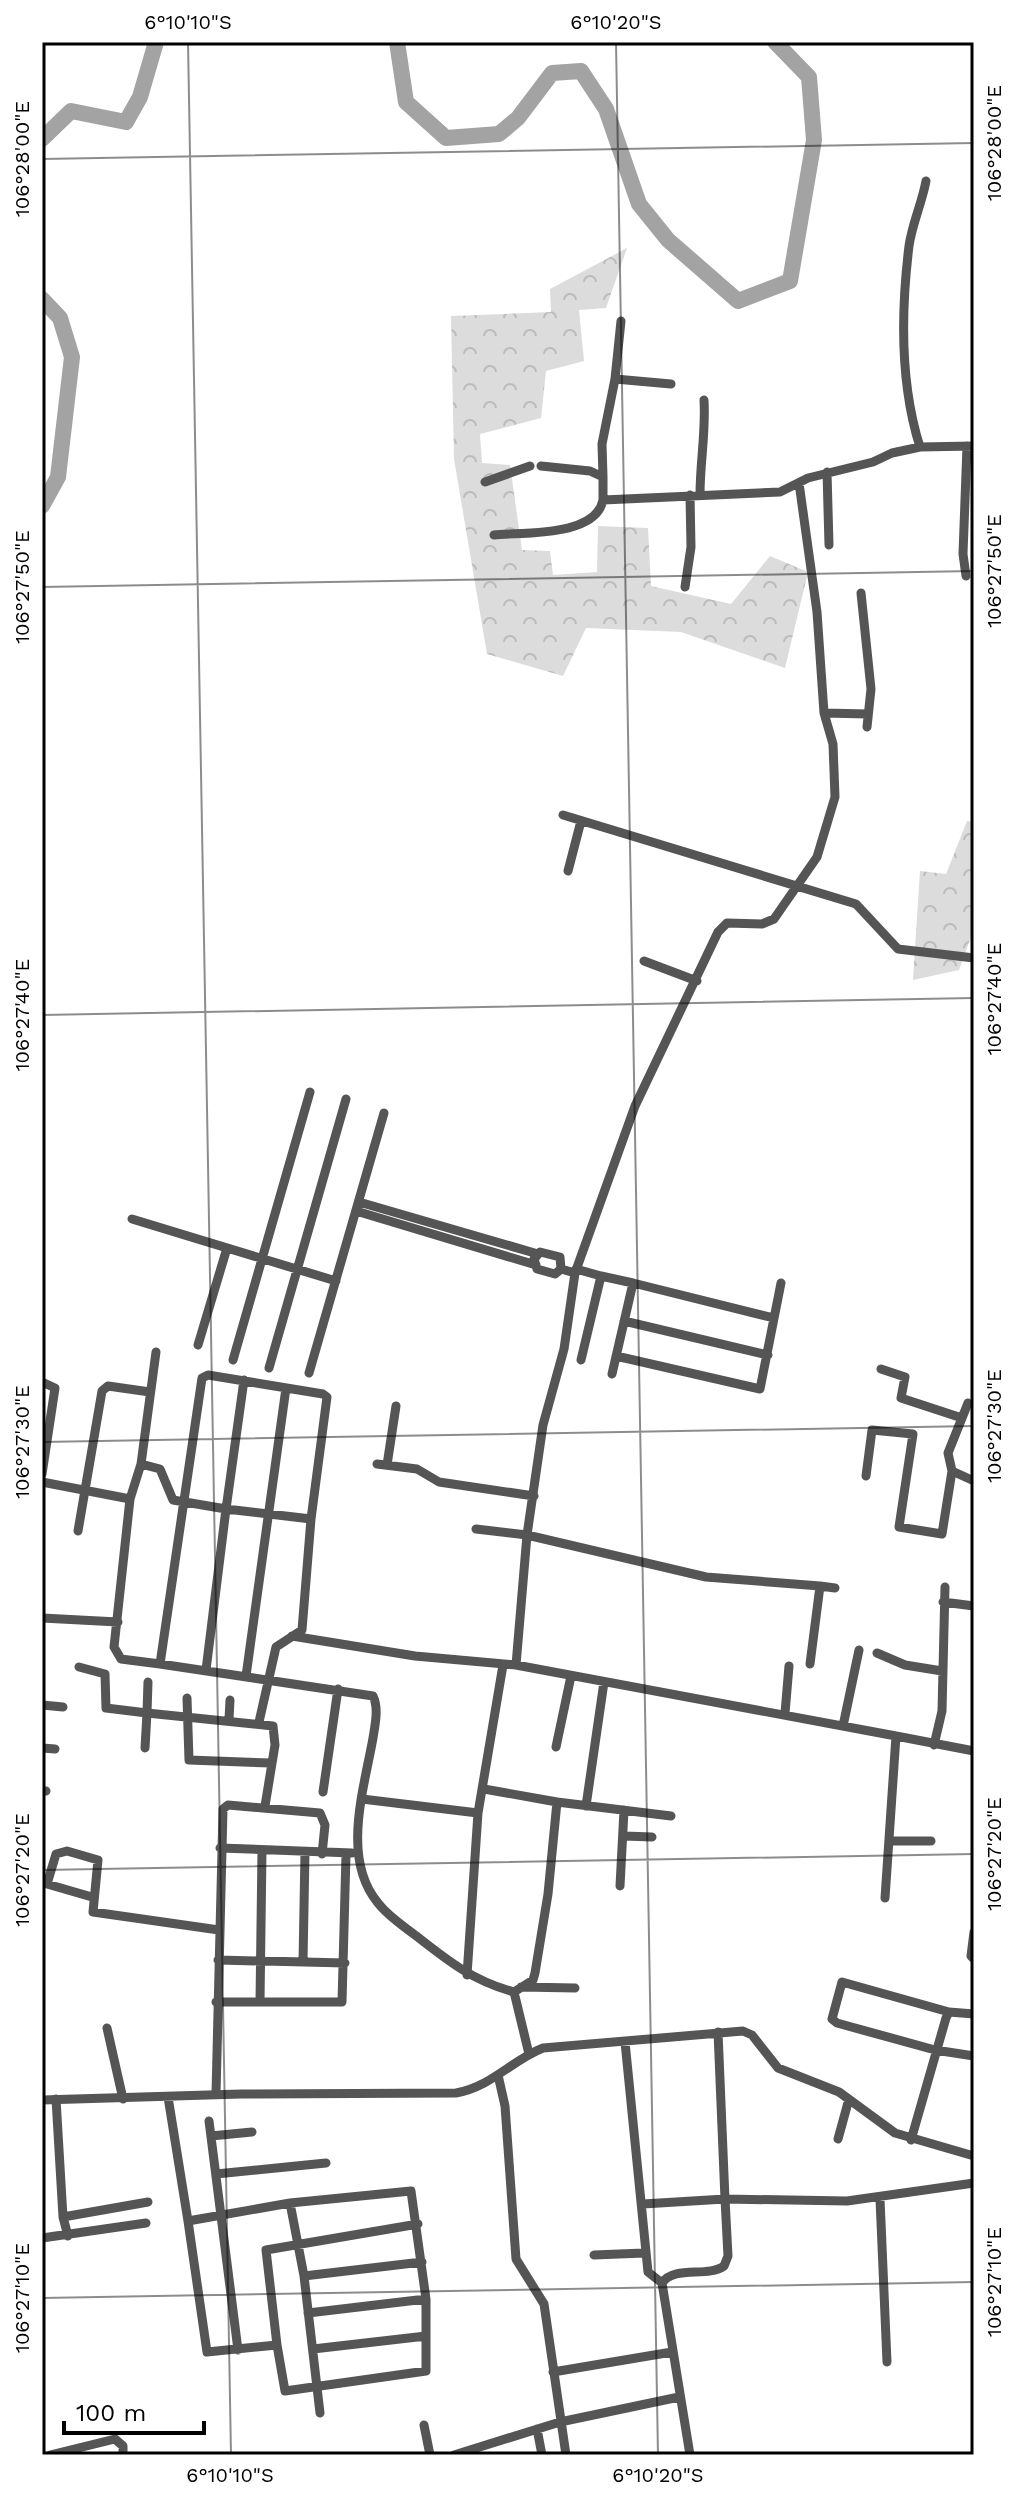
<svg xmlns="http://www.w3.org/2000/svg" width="1016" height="2497" font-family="'Work Sans',sans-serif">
<defs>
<pattern id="forest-crowns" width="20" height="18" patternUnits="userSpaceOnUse" patternTransform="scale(2)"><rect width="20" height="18" fill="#dcdcdc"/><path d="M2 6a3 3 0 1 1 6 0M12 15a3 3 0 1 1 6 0" fill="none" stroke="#bbb"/></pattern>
</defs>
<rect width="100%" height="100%" fill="#fff"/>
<path fill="url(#forest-crowns)" d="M627,248l-21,60 -27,2 5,51 -38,10 -5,47 -61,16 2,29 28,2 12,85 28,1 3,24 44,-3 1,-46 50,2 3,58 80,18 39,-48 38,16 -23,96 -104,-36 -95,-4 -23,48 -76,-22 -33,-195 -3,-143 100,-4 -1,-23z
M967,821l7,1v107l-15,41 -46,10 7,-109 26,3z"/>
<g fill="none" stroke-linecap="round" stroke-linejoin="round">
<path stroke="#a3a3a3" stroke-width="16" d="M397,42l9,60 40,36 53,-4 19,-16 34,-45 29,-2 25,38 33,95 29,36 70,61 52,-20 24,-141 -5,-63 -34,-35
M42,139l29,-28 55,11 14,-25 16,-55
M42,299l18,19 12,39 -14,120 -16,29"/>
<path stroke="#555" stroke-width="9" d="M615,379l6,-58
M920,447c-20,-63 -19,-136 -11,-201 3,-22 13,-43 17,-65
M541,466l49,5 13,6v23
M827,472l2,73
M603,477l-1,-33 13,-65 56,5
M485,482l45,-16
M700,495c0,-33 6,-63 4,-95
M494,535c29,-3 102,2 109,-35l177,-8 28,-14 65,-16 19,-9 28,-6 54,-1
M966,576l-3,-22 4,-108
M685,587l6,-40 -1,-52
M861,593l10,96 -4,38
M824,713l44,1
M563,815l293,89 42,45 76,9
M568,871l13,-50
M644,961l53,20
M359,1202l179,52
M356,1211l180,54
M132,1219l204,62
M561,1269l-1,-12 -20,-5 -6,7 3,10 18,5 6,-5 14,4
M576,1269l25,7 -20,84
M601,1276l32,7 -21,91
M633,1283l141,35
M624,1321l144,34
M198,1345l29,-97
M156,1352l-15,112 -11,35 -16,148 7,12 39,5
M616,1356l144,33 21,-106
M233,1360l77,-268
M269,1368l77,-269
M881,1369l24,8 -4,21 61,20
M309,1373l75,-260
M42,1382l13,6 -13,86
M968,1403l-20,50 4,18 22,10
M141,1464l19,5 13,31 53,9 18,-129
M377,1464l40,5 22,13 95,14
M387,1465l9,-59
M866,1476l6,-46 41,4 -14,93 43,7 10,-63
M42,1482l88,17
M476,1529l51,6 179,42 114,9 -10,78
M78,1531l24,-140 6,-5 42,6
M820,1586l15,2
M943,1602l31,4
M42,1618l76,4
M292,1636l123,20 101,9 380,71 -11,162
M877,1653l28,12 37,6
M516,1665l11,-130 16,-110 21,-76 11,-76 60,-167 83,-174 9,-9 35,1 12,-5 43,-62 18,-60 -2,-53 -9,-31 -7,-101 -18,-129
M79,1667l26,7 1,34 41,5 -2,35
M206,1670l20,-161 85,10 16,-122 -4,-3 -115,-19 -6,3 -42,286 213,32c6,12 2,29 0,42 -9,51 -32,121 5,165 10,13 24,22 37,32 33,26 58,46 99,57l15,62
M246,1676l40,-288
M148,1682l-1,31 126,13 2,19 -10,61
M187,1698l2,62 82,3
M42,1705l21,2
M785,1713l4,-47
M229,1719l1,-19
M259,1722l17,-75 26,-17 9,-111
M843,1726l16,-76
M896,1736l78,15
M934,1745l8,-34 3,-124
M556,1747l15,-71
M42,1748l13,1
M484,1789l73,13
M42,1791h4
M323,1792l15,-103
M362,1799l116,14
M586,1806l18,-124
M624,1836l28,1
M889,1841h42
M220,1848l132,5
M620,1886l4,-76
M92,1897l-45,-13 9,-30 11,-3 31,9 -5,52 126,18
M974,1932l-3,24 3,3
M218,1960l127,3
M303,1962l2,-110
M467,1975l11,-162 25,-148
M521,1987l54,1
M514,1992l19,-12 2,-7 13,-79 9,-92 114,14
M216,2002h126l4,-147
M260,2002l2,-152
M949,2012l-107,-30 -10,37 5,4 98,27 39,6
M107,2028l16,71
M625,2042l23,230 14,11
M498,2075l7,31 11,153 28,45 22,151
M216,2094l7,-285 5,-4 92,8 5,12 -3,29
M168,2097l20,124 102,-18 121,-12 15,108v72l-141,20 -8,-46 -70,7 -19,-131
M56,2099l7,118 5,19
M42,2100l199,-6 215,-1c35,-6 56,-33 87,-45l200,-17 9,4 26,33 61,24 56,41 79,23
M209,2121l29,229
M211,2136l41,-4
M838,2139l11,-40
M911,2140l35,-122 3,-6 25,2
M216,2174l110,-11
M880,2199l7,163
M290,2203l14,73 16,137
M643,2204l82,-5 -7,-167
M63,2217l85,-15
M42,2238l104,-15
M594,2255l50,-2
M304,2276l118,-14
M308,2313l118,-14
M277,2345l-11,-95 152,-26
M313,2349l113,-13
M553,2372l119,-20
M424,2425l6,30
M537,2429l5,26
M50,2455l65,-16 8,7v9
M454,2455l106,-33 119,-25
M690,2455l-28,-172c13,-18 45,-5 62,-17l4,-10 -3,-57 122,2 127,-18"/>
</g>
<path fill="none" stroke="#000" stroke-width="2" stroke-opacity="0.45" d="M188,42l43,2413M616,42l42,2413M42,159l932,-16M42,587l932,-16M42,1015l932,-17M42,1442l932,-16M42,1870l932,-16M42,2298l932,-16"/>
<rect width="1016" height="2497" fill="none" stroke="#ffffff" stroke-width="88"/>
<path d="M64 2421v12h140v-12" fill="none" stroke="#000000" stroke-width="4"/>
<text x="76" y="2421" font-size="24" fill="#000000" stroke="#ffffff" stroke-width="6" paint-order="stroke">100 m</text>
<rect x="44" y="44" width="928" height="2409" fill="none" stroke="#000" stroke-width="3"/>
<g font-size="20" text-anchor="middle" fill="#000">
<text x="188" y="29">6°10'10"S</text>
<text x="616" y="29">6°10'20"S</text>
<text transform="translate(994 143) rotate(-90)" y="7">106°28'00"E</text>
<text transform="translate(22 159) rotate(-90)" y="7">106°28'00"E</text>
<text transform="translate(994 571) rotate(-90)" y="7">106°27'50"E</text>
<text transform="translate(22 587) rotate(-90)" y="7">106°27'50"E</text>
<text transform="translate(994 999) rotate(-90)" y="7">106°27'40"E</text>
<text transform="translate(22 1015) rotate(-90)" y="7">106°27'40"E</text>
<text transform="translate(994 1426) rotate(-90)" y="7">106°27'30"E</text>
<text transform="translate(22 1442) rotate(-90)" y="7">106°27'30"E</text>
<text transform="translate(994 1854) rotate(-90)" y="7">106°27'20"E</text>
<text transform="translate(22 1870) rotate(-90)" y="7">106°27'20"E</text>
<text transform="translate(994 2282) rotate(-90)" y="7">106°27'10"E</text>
<text transform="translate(22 2298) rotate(-90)" y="7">106°27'10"E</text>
<text x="230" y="2482">6°10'10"S</text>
<text x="658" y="2482">6°10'20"S</text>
</g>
</svg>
